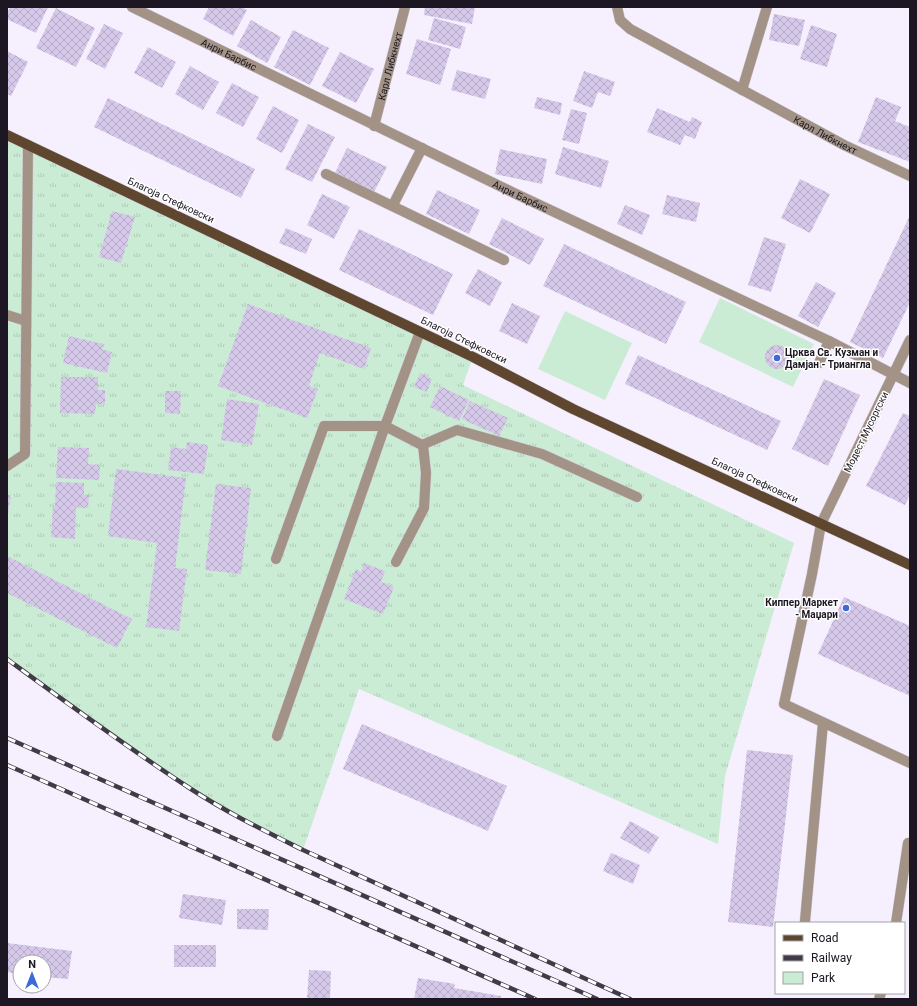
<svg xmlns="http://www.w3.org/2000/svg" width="917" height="1006" font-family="Roboto,sans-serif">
<defs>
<pattern id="grass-tufts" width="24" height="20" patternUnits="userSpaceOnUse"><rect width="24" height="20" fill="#cbecd4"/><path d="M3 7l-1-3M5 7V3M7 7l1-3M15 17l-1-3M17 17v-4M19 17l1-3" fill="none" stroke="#aecab6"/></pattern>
<pattern id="building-cross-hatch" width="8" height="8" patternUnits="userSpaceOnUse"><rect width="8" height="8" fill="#d5c8e9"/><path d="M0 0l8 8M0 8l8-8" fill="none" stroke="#b6abc8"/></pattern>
</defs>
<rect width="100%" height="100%" fill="#f6f0fe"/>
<path fill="url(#grass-tufts)" d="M7,136l466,221 -10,28 331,158 -69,233 -7,68 -359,-155 -56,161 -45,-23 -66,-38 -185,-130z"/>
<path fill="#cbecd4" d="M720,298l94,46 -21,43 -94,-45z
M565,311l67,32 -27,57 -67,-31z"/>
<path fill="url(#building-cross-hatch)" d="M10,7h38l-12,26 -29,-14v-6z
M209,7h32l6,3 -14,26 -30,-17z
M425,7h50l-3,17 -48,-9z
M56,8l39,20 -19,39 -40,-19z
M774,14l31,6 -6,26 -30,-6z
M434,18l32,9 -6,22 -32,-9z
M251,20l30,17 -14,26 -30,-17z
M104,24l19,9 -18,36 -19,-10z
M811,25l26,9 -10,33 -27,-8z
M293,30l36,18 -19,37 -36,-18z
M417,39l34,10 -11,36 -34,-11z
M148,47l28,15 -14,26 -28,-15z
M7,51l21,11 -17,34 -4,-2z
M340,52l34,17 -18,34 -34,-17z
M190,66l29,16 -16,28 -28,-16z
M457,70l34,9 -6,20 -34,-9z
M584,71l31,11 -5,14 -12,-4 -6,16 -19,-7z
M232,83l27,14 -16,30 -27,-14z
M537,97l25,6 -2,12 -26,-7z
M876,97l25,10 -6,14 15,6v35l-52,-20z
M108,98l147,71 -14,29 -147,-71z
M273,106l26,14 -17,33 -26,-14z
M657,108l33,14 2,-5 10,5 -7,17 -10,-4 -5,10 -33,-13z
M571,109l16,4 -8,31 -17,-4z
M308,124l27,13 -23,45 -27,-13z
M563,147l46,14 -8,27 -46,-14z
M347,148l40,19 -13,25 -39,-19z
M500,149l47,10 -5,25 -47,-10z
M800,179l30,15 -20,39 -29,-15z
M437,190l43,20 -11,24 -43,-20z
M322,194l28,13 -16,32 -27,-14z
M667,195l33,8 -4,19 -34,-8z
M625,205l25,10 -8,20 -25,-11z
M112,211l23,6 -14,46 -22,-6z
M910,215v87l-27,56 -33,-16z
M502,218l42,21 -14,26 -41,-21z
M286,228l26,11 -6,15 -27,-11z
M359,229l94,45 -20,41 -94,-45z
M764,237l22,7 -15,48 -23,-7z
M564,244l122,58 -20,42 -123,-58z
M478,269l24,13 -12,24 -25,-13z
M816,282l20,11 -18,34 -20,-11z
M512,303l28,13 -13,28 -28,-13z
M248,304l123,44 -7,21 -44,-16 -11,33 9,3 -11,29 -89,-32z
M69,336l34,8 -1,5 10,3 -5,21 -44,-10z
M765 357a12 12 0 1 1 24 0a12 12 0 1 1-24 0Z
M638,355l143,66 -14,29 -142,-66z
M420,373l12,6 -5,13 -13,-5z
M61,377h37v13h7v14h-9l-1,10 -35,-1z
M824,379l36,16 -32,71 -36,-17z
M440,386l29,14 -10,21 -29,-14z
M165,391h16l-1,23 -15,-1z
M227,399l32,5 -7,41 -31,-5z
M470,401l38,17 -9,18 -37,-17z
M903,413l7,3v78l-5,11 -39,-19z
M187,442l21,3 -4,29 -36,-4 3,-23 15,2z
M58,447l31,1 -1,16 12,1 -1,15 -43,-2z
M116,469l70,9 -11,90 12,1 -8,62 -33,-4 11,-84 -49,-7z
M56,482l28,1v12h5l-1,13 -21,-1 9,1 -1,31 -24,-2 2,-31 2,1z
M216,484l35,4 -10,86 -36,-4z
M7,495h4l-3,18h-1z
M7,556l125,63 -15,29 -110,-55z
M364,563l21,8 -4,11 13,5 -11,27 -39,-15 12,-30 5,3z
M844,597l66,29v70l-92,-42z
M362,724l145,62 -19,45 -145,-62z
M747,750l46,5 -20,172 -45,-5z
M630,821l29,16 -10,17 -29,-16z
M611,853l29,12 -7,19 -30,-13z
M183,894l43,6 -4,25 -43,-7z
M237,909h32l-1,21 -31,-1z
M7,943l65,8 -4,28 -24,-2v-15h-24v12l-13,-2z
M174,945h42v22h-42z
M309,970l22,1 -1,28h-23z
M418,978l37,6 -1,4 47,8v3h-87z"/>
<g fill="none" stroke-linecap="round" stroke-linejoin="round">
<defs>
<g id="minor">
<path id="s1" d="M132,7l382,186 315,148 81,42"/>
<path id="s2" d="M617,7l3,13 10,9 214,116 66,31"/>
<path d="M742,90l25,-83"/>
<path id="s3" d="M374,126l31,-119"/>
<path d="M326,174l178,86"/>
<path d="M393,205l29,-57"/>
<path d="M7,315l19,6"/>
<path d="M910,340l-89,184 -9,50 -28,130 126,59"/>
<path d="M819,363l10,-22"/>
<path d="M7,466l18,-12 3,-309"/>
<path d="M276,559l48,-133h61l37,19 35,-15 85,24 95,43"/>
<path d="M396,562l28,-54 2,-35 -3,-28"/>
<path d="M277,736l108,-310 35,-94"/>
<path d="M805,921l18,-198"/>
<path d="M896,923l12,-80"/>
<path d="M879,999l2,-6"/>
</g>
<path id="major" d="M7,135l466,222 100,52 337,156"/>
</defs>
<use href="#minor" stroke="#d3cddb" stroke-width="11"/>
<use href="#major" stroke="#d3cddb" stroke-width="11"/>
<use href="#minor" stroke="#a29386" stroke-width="10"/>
<use href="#major" stroke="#5e462f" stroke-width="10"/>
<defs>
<path id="rail" d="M7,659c60,44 121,89 184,130 35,23 74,42 112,61l327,149
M7,738l590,261
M7,765l528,234"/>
</defs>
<use href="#rail" stroke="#403b47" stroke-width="4.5"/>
<use href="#rail" stroke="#fff" stroke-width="3" stroke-dasharray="9" stroke-linecap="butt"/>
</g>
<g fill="#3c6ada" stroke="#fff" stroke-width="1.5">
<circle cx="777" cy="358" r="4"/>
<circle cx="846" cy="608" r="4"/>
</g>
<g text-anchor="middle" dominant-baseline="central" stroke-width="3" stroke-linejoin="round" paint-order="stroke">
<g font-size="10" fill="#1c1723" stroke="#fff">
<text stroke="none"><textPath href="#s1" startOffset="108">Анри Барбис</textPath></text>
<text stroke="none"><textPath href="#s3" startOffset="62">Карл Либкнехт</textPath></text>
<text stroke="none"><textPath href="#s2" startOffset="249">Карл Либкнехт</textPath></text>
<text stroke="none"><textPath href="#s1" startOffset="432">Анри Барбис</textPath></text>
<text transform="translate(171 200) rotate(25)">Благоја Стефковски</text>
<text transform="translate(464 340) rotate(26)">Благоја Стефковски</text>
<text transform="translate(866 432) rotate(-64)">Модест Мусоргски</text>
<text transform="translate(755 480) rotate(25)">Благоја Стефковски</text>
</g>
<g font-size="10" font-weight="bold" fill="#1c1723" stroke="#fff" text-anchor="start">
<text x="785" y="352">Црква Св. Кузман и<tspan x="785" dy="12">Дамјан - Триангла</tspan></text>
<text x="838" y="602" text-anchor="end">Киппер Маркет<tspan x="838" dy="12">- Маџари</tspan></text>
</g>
</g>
<rect width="917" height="1006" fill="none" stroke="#1c1723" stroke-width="16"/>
<rect x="775" y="922" width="130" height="72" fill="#ffffff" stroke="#a4a2a7"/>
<rect x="783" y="935" width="20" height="6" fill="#5e462f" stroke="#a4a2a7"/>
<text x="811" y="942" font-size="12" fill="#1c1723">Road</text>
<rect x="783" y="955" width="20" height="6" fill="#403b47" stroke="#a4a2a7"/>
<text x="811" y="962" font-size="12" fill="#1c1723">Railway</text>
<rect x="783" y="972" width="20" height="12" fill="#cbecd4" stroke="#a4a2a7"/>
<text x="811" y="982" font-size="12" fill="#1c1723">Park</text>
<g transform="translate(32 974)"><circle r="19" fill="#ffffff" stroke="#a4a2a7"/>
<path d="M0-3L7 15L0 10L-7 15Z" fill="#3c6ada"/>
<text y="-6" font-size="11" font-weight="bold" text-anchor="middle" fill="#1c1723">N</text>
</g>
</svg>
